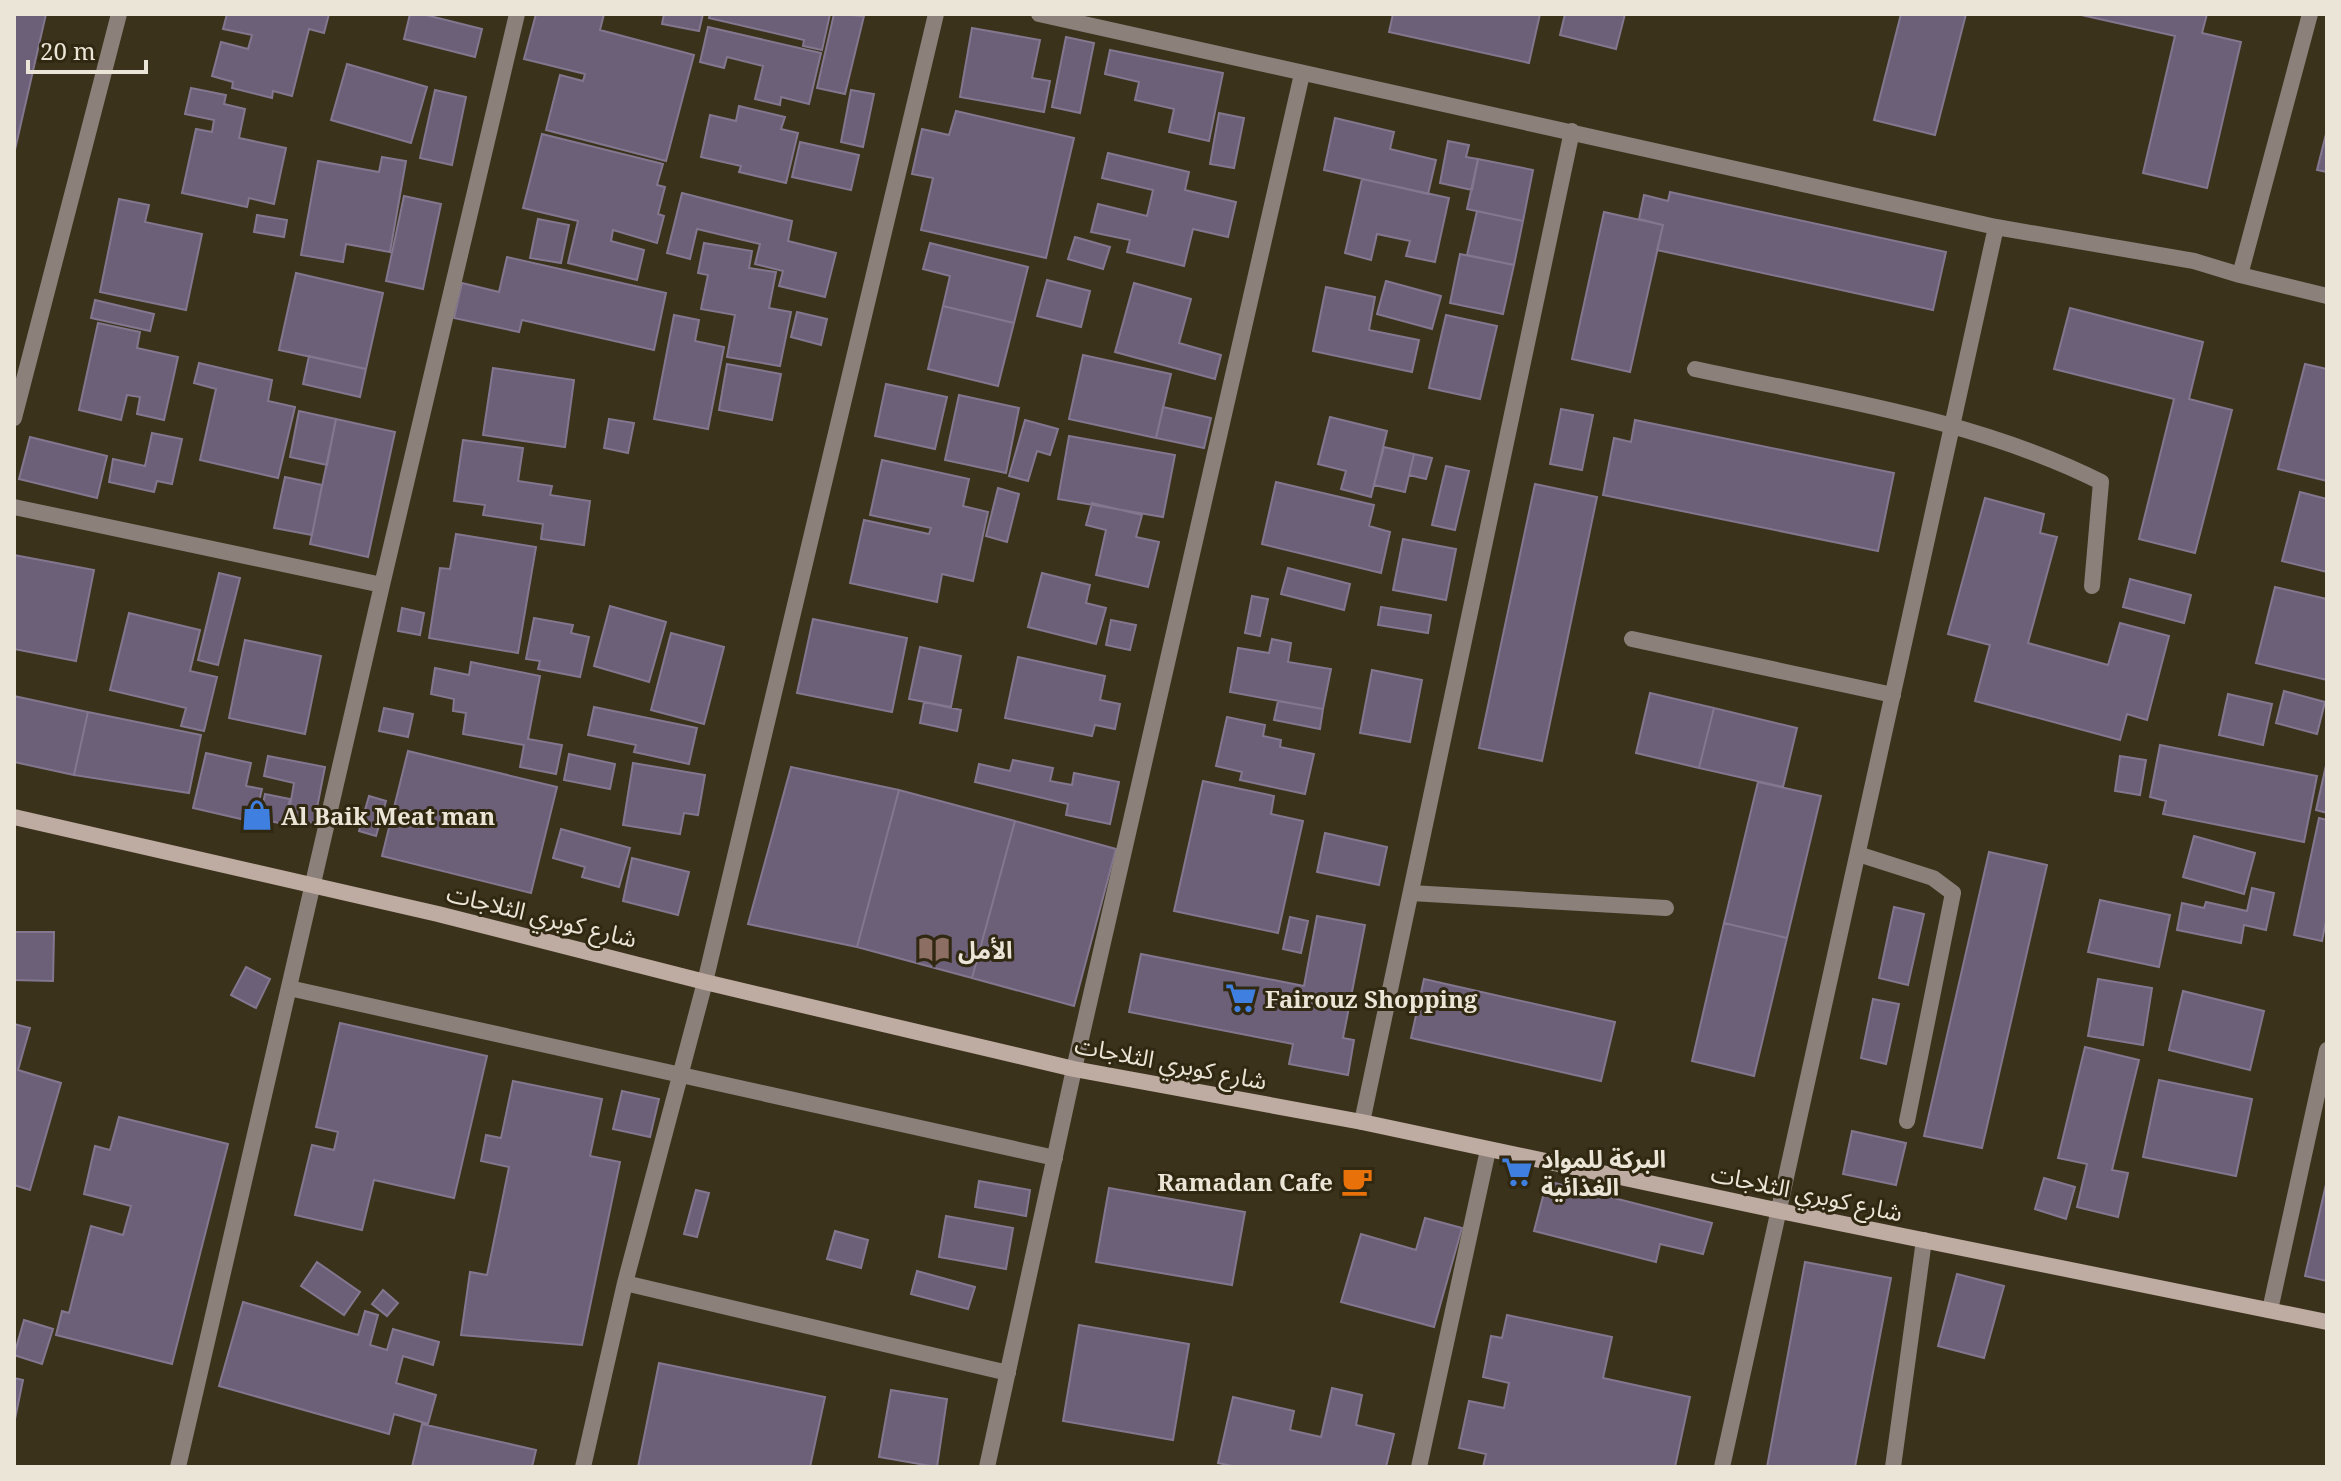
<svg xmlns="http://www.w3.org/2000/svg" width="2341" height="1481" font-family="'Noto Serif','Noto Sans Arabic',serif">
<rect width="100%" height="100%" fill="#3b321c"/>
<path fill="#6b6078" stroke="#82778f" stroke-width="2" d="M14,14h32l-32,140z
M227,14h102l-5,19 -15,-4 -17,67 -19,-5 -1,7 -40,-10 1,-6 -21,-6 9,-34 27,7 4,-14 -29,-6z
M410,14h12l60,15 -7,28 -71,-18z
M536,14h68l-4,16 94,25 -28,106 -120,-31 14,-55 23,6 2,-7 -61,-15z
M664,14h39l-4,17 -37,-7z
M710,14h120l-8,36 -19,-4 1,-6 -95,-22z
M834,14l30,2 -19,78 -28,-6z
M1393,14h147l-11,49 -140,-31z
M1565,14h60l-9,35 -56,-14z
M1901,14h65l-31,121 -61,-15z
M2077,14h130l-5,19 39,9 -34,146 -64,-15 32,-137z
M708,27l113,26 -12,51 -28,-7 -1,8 -25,-6 8,-33 -36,-9 -3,11 -24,-6z
M972,28l68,12 -8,38 18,3 -6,31 -84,-15z
M1066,37l28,6 -14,70 -28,-6z
M1110,50l113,23 -14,68 -40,-9 5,-23 -39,-9 4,-18 -34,-8z
M347,64l80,23 -16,56 -80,-23z
M191,88l35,7 -2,9 21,5 -6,29 47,10 -12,56 -25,-6 -2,9 -65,-14 14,-64 16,3 2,-12 -29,-6z
M435,90l31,7 -14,68 -32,-7z
M851,90l23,4 -11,53 -22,-5z
M739,106l46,11 -4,12 17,4 -12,50 -47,-11 2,-6 -40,-9 9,-42 26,6z
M956,111l118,27 -28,120 -125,-28 12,-52 -21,-4 10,-45 27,6z
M1219,113l25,5 -10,50 -24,-4z
M1335,118l59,14 -4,17 46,11 -8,34 -104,-24z
M2327,130v42l-10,-2z
M542,134l121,30 -6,21 8,2 -7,27 6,2 -7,27 -44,-13 -2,11 33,9 -7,30 -69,-17 10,-42 -55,-13z
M1448,141l21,4 -3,12 12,2 -6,31 -32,-7z
M800,142l59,13 -8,35 -59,-13z
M1108,153l81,19 -4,18 51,12 -8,35 -35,-8 -9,37 -57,-14 3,-12 -39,-8 7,-28 49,12 6,-26 -51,-12z
M382,157l24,4 -16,91 -44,-8 -3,18 -42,-7 17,-94 61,11z
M1478,159l55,11 -10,51 -56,-12z
M1362,179l87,19 -14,64 -29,-6 4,-15 -33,-7 -6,26 -26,-7z
M1670,192l276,60 -13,58 -276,-60 6,-25 -24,-6 5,-24 24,6z
M682,193l110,28 -4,20 48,12 -11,44 -46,-11 4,-15 -28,-7 5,-20 -63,-15 -7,30 -23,-6z
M404,196l37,8 -18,85 -37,-8z
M119,199l30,6 -4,17 57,12 -16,76 -86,-18z
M1477,211l46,10 -9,44 -47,-10z
M1604,212l59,13 -33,147 -58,-13z
M257,215l30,5 -3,17 -30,-5z
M538,219l31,6 -8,38 -31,-5z
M1075,237l35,10 -7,22 -35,-10z
M704,243l48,8 -3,17 27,4 -7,36 22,4 -11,54 -53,-9 8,-42 -34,-6 7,-34 -10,-2z
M930,243l98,24 -14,56 -71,-17 7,-30 -27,-7z
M1460,254l54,11 -11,49 -53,-11z
M507,257l159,36 -12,57 -132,-30 -3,12 -65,-14 8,-35 37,9z
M296,273l87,20 -17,76 -87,-19z
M1047,280l43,11 -9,36 -44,-11z
M1386,281l55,15 -9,33 -55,-15z
M1134,283l57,16 -12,44 42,12 -6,24 -100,-27z
M1326,287l49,10 -6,33 50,10 -7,32 -99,-21z
M95,300l59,14 -4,17 -59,-13z
M943,306l71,17 -16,63 -70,-17z
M2070,308l133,34 -14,57 43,11 -37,143 -56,-14 35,-140 -120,-30z
M797,312l30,7 -6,26 -30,-8z
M674,315l25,5 -4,21 29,6 -16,82 -54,-10z
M1446,315l51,11 -17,73 -51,-11z
M98,323l42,9 -3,16 41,9 -14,63 -27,-6 3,-17 -13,-2 -6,25 -42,-10z
M1083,355l88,19 -15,64 -87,-19z
M309,356l57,13 -6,28 -57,-13z
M199,363l73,17 -4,21 27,6 -17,71 -78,-18 16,-71 -22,-6z
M727,364l54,10 -9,46 -53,-10z
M2305,364l22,5v112l-49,-12z
M493,368l81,12 -9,67 -82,-12z
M886,384l61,13 -12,52 -60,-13z
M959,395l60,13 -13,65 -61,-13z
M1163,407l48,11 -7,30 -48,-10z
M1561,409l32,6 -11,55 -32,-6z
M299,411l37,8 -9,46 -37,-8z
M1330,417l57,14 -16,66 -30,-8 5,-18 -28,-7z
M336,419l59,13 -27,125 -58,-13z
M609,419l25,4 -6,30 -24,-5z
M1025,420l33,9 -8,26 -13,-4 -9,30 -19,-5z
M1635,420l259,53 -16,78 -275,-56 11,-57 17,4z
M152,433l30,6 -10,45 -15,-3 -3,11 -45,-10 4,-23 32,7z
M1069,436l106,19 -12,62 -105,-18z
M30,437l77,19 -10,42 -78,-19z
M463,440l60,8 -5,33 34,5 -2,9 40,6 -6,44 -43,-6 2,-15 -60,-9 2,-10 -31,-4z
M1384,447l30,7 -9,38 -31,-7z
M1414,454l18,4 -6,21 -17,-4z
M882,460l87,19 -6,27 25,6 -15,69 -31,-7 -5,28 -87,-19 14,-63 65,14 2,-6 -61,-13z
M1446,466l23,5 -14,59 -23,-5z
M285,477l37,8 -10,50 -38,-7z
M1276,482l98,23 -5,21 21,6 -9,41 -119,-29z
M1535,484l62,13 -55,264 -63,-13z
M998,488l21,6 -12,48 -21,-6z
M2300,492l27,7v73l-45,-11z
M1985,498l59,16 -4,19 17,4 -29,106 80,22 12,-42 49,13 -22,84 -20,-6 -7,26 -145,-39 15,-56 -42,-11z
M1092,503l50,12 -6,22 23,5 -11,45 -52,-12 10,-45 -20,-5z
M456,534l80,13 -18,106 -89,-15 11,-70 10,1z
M1403,539l53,10 -10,51 -53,-10z
M14,555l80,15 -18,91 -62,-12z
M1288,568l62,16 -6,26 -63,-16z
M219,573l21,5 -22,87 -20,-5z
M1042,573l48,12 -4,18 20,5 -10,36 -68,-17z
M2130,579l61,16 -7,28 -61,-16z
M2275,587l52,12v81l-71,-17z
M1252,596l16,3 -8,37 -15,-3z
M610,606l56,16 -17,60 -55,-16z
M1381,607l50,8 -3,18 -50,-8z
M402,608l22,5 -4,22 -22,-4z
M129,613l71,17 -10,41 27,6 -13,54 -23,-5 5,-18 -76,-18z
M534,618l39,7 -2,8 18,4 -9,40 -42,-8 2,-8 -14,-2z
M813,619l94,19 -15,74 -95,-19z
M1111,620l25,5 -6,25 -24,-5z
M671,633l53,14 -20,77 -53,-14z
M1272,639l19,4 -3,19 43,7 -8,40 -93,-17 8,-44 31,5z
M245,640l76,16 -16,78 -76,-16z
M920,647l41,9 -10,51 -42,-8z
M1018,657l87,19 -5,24 20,4 -5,25 -20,-4 -3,11 -87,-18z
M471,662l69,14 -12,63 34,6 -6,29 -36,-7 4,-22 -61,-11 3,-21 -13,-2 1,-12 -23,-5 4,-26 34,7z
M1372,670l50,10 -12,62 -50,-9z
M2284,691l41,11 -8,32 -41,-11z
M1650,693l64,15 -15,60 -63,-15z
M2228,694l44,10 -9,41 -44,-10z
M14,696l74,16 -14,63 -60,-13z
M1278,701l45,8 -3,20 -46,-9z
M924,702l37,8 -4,21 -37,-8z
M594,707l103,21 -8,36 -55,-12 2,-7 -48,-10z
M384,708l29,6 -5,23 -29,-6z
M1714,708l83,20 -14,59 -84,-19z
M88,712l113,23 -12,58 -115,-18z
M1227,717l38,8 -2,11 18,4 -1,7 34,7 -9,40 -65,-14 2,-8 -26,-6z
M2160,745l157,31 -13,66 -141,-28 3,-13 -16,-4z
M408,751l149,36 -26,106 -149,-37z
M206,753l45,10 -5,23 16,3 -8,33 -61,-14z
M569,754l46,10 -5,25 -46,-9z
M268,756l57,11 -11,56 -26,-5 6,-35 -30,-7z
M2120,756l26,4 -6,35 -25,-4z
M1013,760l40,8 -3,13 22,4 2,-12 45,9 -9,42 -44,-9 2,-11 -93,-22 4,-18 31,7z
M2327,761v52l-11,-3z
M633,763l72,12 -7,40 -14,-2 -4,21 -57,-9z
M791,767l108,23 -42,157 -109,-23z
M1203,781l71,15 -3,18 32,7 -25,112 -104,-22z
M1758,782l63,14 -34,142 -63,-15z
M899,790l116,31 -43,157 -115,-31z
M265,794l25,5 -6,25 -24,-5z
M369,796l17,5 -10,35 -17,-5z
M2319,818l8,2v96l-5,25 -28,-6z
M1015,821l101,28 -42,157 -102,-28z
M561,829l69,19 -11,39 -37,-10 3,-10 -32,-9z
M1325,833l62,14 -8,38 -62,-13z
M2194,836l61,17 -11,41 -61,-17z
M1989,852l58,13 -65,283 -58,-12z
M632,858l57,14 -11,43 -55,-14z
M2252,888l22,5 -8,37 -22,-5 -3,18 -64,-13 5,-27 22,5 2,-6 41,9z
M2100,900l70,15 -11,52 -71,-15z
M1894,907l30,7 -16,71 -29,-7z
M1317,916l48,9 -22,113 11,2 -6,35 -59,-11 4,-20 -164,-32 12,-58 163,32z
M1290,917l18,4 -7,32 -18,-4z
M1724,923l63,15 -33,138 -62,-15z
M14,932h40l-1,49 -39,-1z
M246,967l24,12 -14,29 -25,-13z
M1424,979l191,43 -14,59 -190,-43z
M2098,979l54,9 -9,57 -55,-9z
M2183,991l81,20 -14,59 -81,-20z
M1873,999l26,5 -13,60 -25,-6z
M340,1023l147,33 -33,142 -80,-18 -12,50 -67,-15 17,-70 22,5 4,-18 -22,-5z
M14,1024l16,4 -12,42 43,13 -31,107 -16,-5z
M2085,1047l54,13 -27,110 16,3 -10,44 -41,-10 10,-43 -29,-6z
M2159,1080l93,19 -16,77 -93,-19z
M513,1081l89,18 -12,57 30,6 -38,183 -121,-10 9,-63 17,3 22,-108 -28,-6 5,-26 15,3z
M622,1091l37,8 -9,38 -37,-8z
M119,1117l109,27 -56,220 -116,-29 6,-24 7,2 22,-87 32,9 8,-29 -47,-12 11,-48 15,4z
M1852,1131l54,12 -10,42 -53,-11z
M2044,1178l31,9 -9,32 -31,-10z
M2327,1180v101l-22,-5z
M979,1181l51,9 -4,26 -51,-9z
M1547,1181l165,42 -9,31 -43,-10 -4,18 -122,-31z
M1109,1188l136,24 -13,73 -136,-23z
M696,1190l13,3 -12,44 -13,-3z
M946,1216l67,12 -7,41 -67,-12z
M1425,1218l37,10 -28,99 -93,-25 20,-68 55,16z
M835,1231l33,9 -7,28 -34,-9z
M317,1262l43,30 -16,23 -43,-29z
M1805,1262l86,16 -36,189h-88z
M917,1271l58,16 -7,22 -57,-15z
M1957,1274l47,12 -20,72 -46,-12z
M383,1290l15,13 -11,13 -15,-12z
M243,1302l115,33 7,-24 13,4 -8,30 17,5 6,-21 46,13 -6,23 -30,-9 -7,27 40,12 -8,29 -34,-10 -5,20 -170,-48z
M1507,1315l105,22 -9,41 87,19 -15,70h-192l3,-13 -27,-6 10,-47 35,7 5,-25 -26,-6 8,-41 11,2z
M24,1320l29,9 -11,35 -28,-9z
M1079,1325l110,19 -16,96 -110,-19z
M659,1363l166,34 -15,70h-172z
M14,1378l9,2 -9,44z
M1332,1388l30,7 -6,30 38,9 -8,33h-149l-19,-4 15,-66 61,14 -4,19 31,7z
M891,1390l56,9 -10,68 -58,-10z
M422,1424l114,26 -4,17h-120z"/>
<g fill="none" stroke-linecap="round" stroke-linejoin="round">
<path stroke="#8c807a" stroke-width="16" d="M1695,369c137,30 280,50 406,113l-9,104
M1632,639l261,56
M1858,854l75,24 20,15 -46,228
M1411,893l255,15
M289,988l766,170
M1893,1467l31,-227"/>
<path stroke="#8c807a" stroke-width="16" d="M1039,14l957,213 198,34 46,14 87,21
M2240,275l70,-261
M14,418l105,-404
M14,507l368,78
M1362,1122l210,-991
M625,1283l383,90
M2270,1310l57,-260
M178,1467l204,-882 135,-571
M583,1467l42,-184 80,-301 231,-968
M987,1467l87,-398 228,-995
M1419,1467l69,-317
M1722,1467l274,-1240"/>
<path stroke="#beaba1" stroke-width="16" d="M14,817l424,97 267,68 369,87 288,53 418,89 547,111"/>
</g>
<defs>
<symbol id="shop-bare" viewBox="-9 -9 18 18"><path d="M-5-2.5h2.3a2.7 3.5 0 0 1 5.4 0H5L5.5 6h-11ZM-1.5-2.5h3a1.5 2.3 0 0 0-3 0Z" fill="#3f7fe0" stroke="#312812" stroke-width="2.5" paint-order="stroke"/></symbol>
<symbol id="library-bare" viewBox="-9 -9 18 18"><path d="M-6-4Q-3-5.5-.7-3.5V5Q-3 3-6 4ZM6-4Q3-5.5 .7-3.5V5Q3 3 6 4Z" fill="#8d6e63" stroke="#312812" stroke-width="2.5" paint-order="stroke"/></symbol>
<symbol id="supermarket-bare" viewBox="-9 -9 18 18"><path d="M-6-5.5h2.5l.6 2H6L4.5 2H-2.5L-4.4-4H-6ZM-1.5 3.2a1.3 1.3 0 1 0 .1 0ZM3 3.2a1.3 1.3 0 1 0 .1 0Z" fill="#3f7fe0" stroke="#312812" stroke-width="2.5" paint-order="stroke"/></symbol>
<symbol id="cafe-bare" viewBox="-9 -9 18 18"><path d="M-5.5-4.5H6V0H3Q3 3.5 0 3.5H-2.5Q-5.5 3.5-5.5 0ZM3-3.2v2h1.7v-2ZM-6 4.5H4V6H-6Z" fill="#e8710a" stroke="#312812" stroke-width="2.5" paint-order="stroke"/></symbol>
</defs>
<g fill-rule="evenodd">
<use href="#shop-bare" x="235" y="793" width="44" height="44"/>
<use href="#library-bare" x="912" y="927" width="44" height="44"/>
<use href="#supermarket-bare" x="1219" y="976" width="44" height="44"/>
<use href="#supermarket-bare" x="1495" y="1150" width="44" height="44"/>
<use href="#cafe-bare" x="1335" y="1159" width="44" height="44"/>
</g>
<g text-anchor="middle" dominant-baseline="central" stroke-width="6" stroke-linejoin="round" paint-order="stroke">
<g font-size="24" font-weight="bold" fill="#ebe5d7" stroke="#312812" text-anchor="start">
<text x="281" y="815">Al Baik Meat man</text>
<text x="958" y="949">الأمل</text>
<text x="1265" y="998">Fairouz Shopping</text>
<text x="1541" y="1158">البركة للمواد<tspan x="1541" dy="28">الغذائية</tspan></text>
<text x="1333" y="1181" text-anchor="end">Ramadan Cafe</text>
</g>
<g font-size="24" fill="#ebe5d7" stroke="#312812">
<text transform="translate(542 915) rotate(14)">شارع كوبري الثلاجات</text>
<text transform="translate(1171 1062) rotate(11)">شارع كوبري الثلاجات</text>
<text transform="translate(1807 1192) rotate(12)">شارع كوبري الثلاجات</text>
</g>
</g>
<rect width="2341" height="1481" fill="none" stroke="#ebe5d7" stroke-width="32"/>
<path d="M28 60v12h118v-12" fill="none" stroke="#ebe5d7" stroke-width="4"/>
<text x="40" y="60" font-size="24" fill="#ebe5d7" stroke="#312812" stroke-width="6" paint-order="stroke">20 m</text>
</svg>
